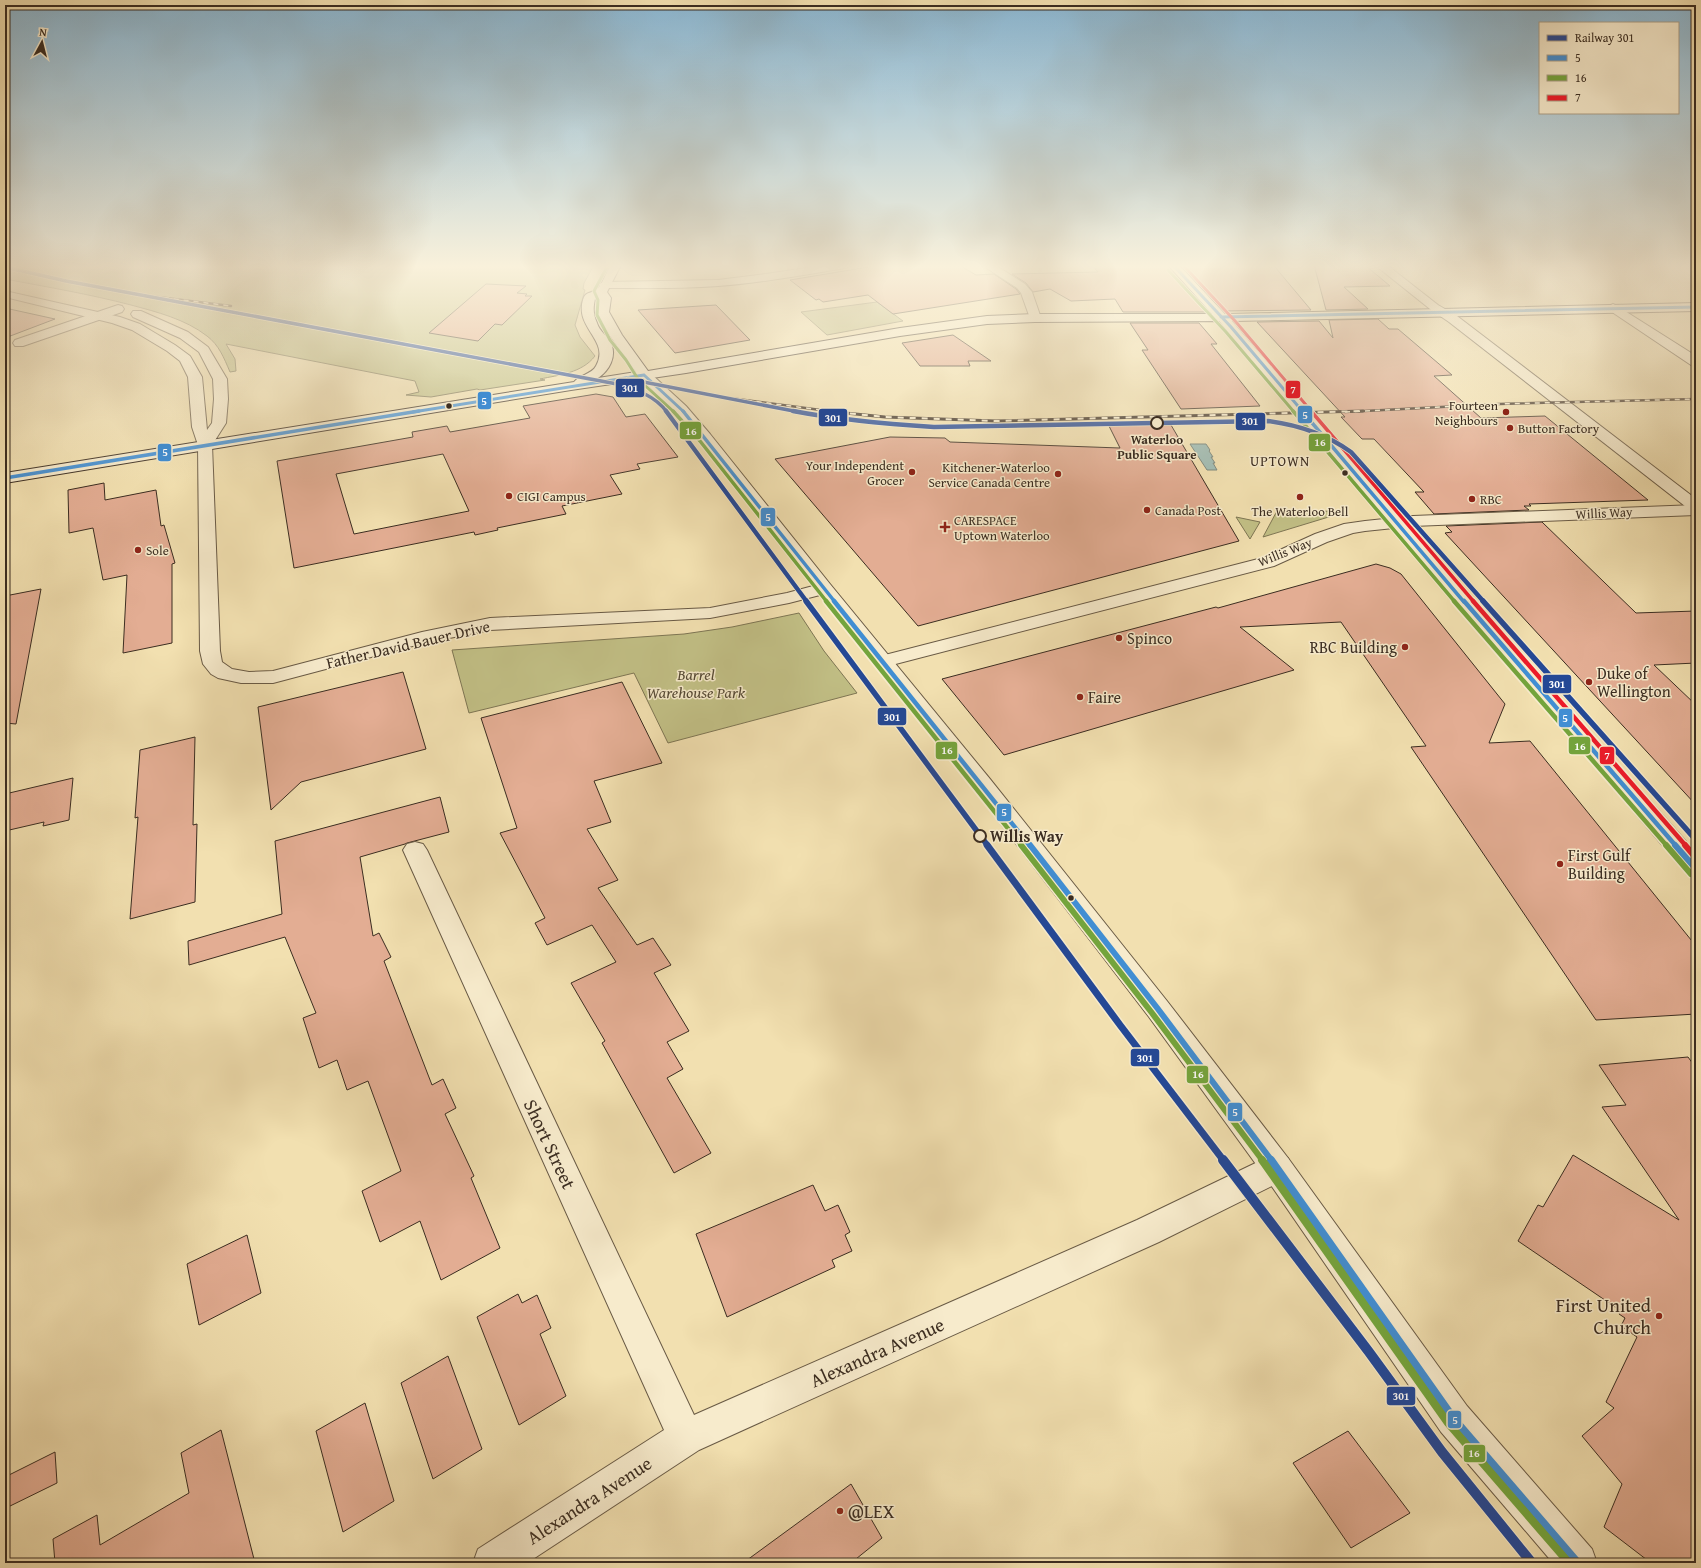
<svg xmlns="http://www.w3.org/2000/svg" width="1701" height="1568" font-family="'Gentium Book Plus',serif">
<rect width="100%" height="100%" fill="#f2e0b0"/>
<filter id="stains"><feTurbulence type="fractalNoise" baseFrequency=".005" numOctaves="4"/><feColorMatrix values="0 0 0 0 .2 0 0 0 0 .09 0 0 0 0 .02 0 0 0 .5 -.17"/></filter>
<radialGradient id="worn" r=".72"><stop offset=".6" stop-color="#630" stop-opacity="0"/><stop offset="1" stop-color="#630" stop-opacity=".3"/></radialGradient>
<path fill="#c2c086" stroke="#7e7654" d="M5,265h589l-10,18 -1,6 2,1 -10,35 5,12 15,19c-13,17 -36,19 -55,23l5,1 -65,10 -3,-1 -46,8 -25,-2 13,-3 -4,-11 -189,-37 9,15 1,12 -6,1c-6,-14 -11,-27 -23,-36 -22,-17 -50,-24 -76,-31 -42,-11 -84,-18 -126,-26z
M877,302l26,19 -76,14 -26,-23z
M1278,509l23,4 42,-3 2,2 -82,25z
M1236,517l24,5 -10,17z
M799,613l25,38 33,42 -189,50 -34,-70 -165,40 -17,-63 232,-16 48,-7z"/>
<path fill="#9dbbb4" stroke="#768279" d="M1190,444h16l4,6 -1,1 4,6h-2l4,6h-2l4,7h-10z"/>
<path fill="#e3ad93" stroke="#3b2d21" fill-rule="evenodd" d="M880,265h79l17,10 18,-1 22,15 4,5 -127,20 -25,-19 -45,7 -4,-3 -3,1 -26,-20z
M1167,265l41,47h-85l-8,-13 -44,2 -21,-12 -17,3 -7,-9 -14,-9 86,-2 -5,-6z
M1181,265h86l2,2h6l36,43 -87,1z
M1314,265h51l25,21 -46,1 24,22 -42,1z
M486,284l40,2 -9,7 10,1 -2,2h7l-30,29 -7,-1 -17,17 -49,-8z
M716,305l34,35 -75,13 -37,-43z
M5,308l50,11 -50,19z
M1378,319l11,10h9l54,46 -18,1 47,42 64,-2 103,84 -119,4 2,2h-7l5,4 -95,4 -19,-22h9l-50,-53h-12l-21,-22h4l-88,-95 62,-1 14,17 -4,-18z
M1130,323h69l18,21h-6l49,62 -79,3 -39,-59h6z
M953,335l38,26h-23l2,5h-50l-18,-23z
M596,394l17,3 13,20 19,-3 33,43 -41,7 3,5 -30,6 12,19 -60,12 4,8 -69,14 1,2 -23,5 -1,-3 -180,36 -17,-107 136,-24 -1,-5 35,-6 3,6 80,-14 -7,-12zM443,454l26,57 -115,23 -18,-60z
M1171,425l68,116 -321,85 -143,-167 115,-22 55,1 5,4 170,6 -11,-22z
M104,483l1,17 51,-10 5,36 3,-1 11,38 -3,1v79l-49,10 4,-78 -24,5 -10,-52 -24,5 -1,-43z
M1542,522l94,91 60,-2v52l-42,2 42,40v100l-251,-272 7,-1 -6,-6z
M1376,564l14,4 11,6 104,130 -16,39 41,-2 166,205v68l-100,6 -185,-273 15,-1 -85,-124 -101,5 54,43 -290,85 -62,-76 274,-72 2,1z
M41,589l-25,135 -11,-1v-127z
M403,672l23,77 -125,33 -30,28 -13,-103z
M622,682l40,81 -68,18 17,41 -24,7 31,51 -20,8 39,57 16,-7 18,27 -17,8 35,58 -22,11 16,27 -16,9 44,75 -37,20 -72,-130 3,-2 -34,-58 45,-21 -24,-37 -45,20 -12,-22 10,-5 -45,-85 17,-5 -36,-110z
M195,737l-2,88 4,-1 -2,78 -65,17 8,-102 -3,1 5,-68z
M73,778l-4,42 -26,6 1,-4 -39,9v-37z
M440,797l9,35 -42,11 -2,1 -45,13 13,79 6,-3 12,24 -7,4 48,124 11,-6 13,29 -11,6 29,62 -3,2 29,70 -59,32 -21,-59 -40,21 -18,-51 39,-20 -33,-90 -21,9 -10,-30 -18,8 -16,-50 13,-5 -31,-76 -96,28 -1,-24 94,-27 -7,-73z
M1688,1057l8,11v495h-45l-47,-36 18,-43 -40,-48 32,-28 -8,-6 31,-65 -16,-11 4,-8 -6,-4 2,-3 -103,-70 20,-36 5,2 30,-52 106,65 -77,-113 24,-2 -27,-40z
M813,1185l12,26 13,-6 12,27 -5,3 7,16 -20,9 3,7 -108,50 -31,-83z
M247,1235l14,58 -62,32 -12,-61z
M518,1294l4,9 15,-8 14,33 -11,6 26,62 -47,29 -42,-108z
M448,1356l34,93 -49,30 -32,-96z
M365,1403l29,98 -51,31 -27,-101z
M221,1430l34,133h-200l-2,-24 44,-24 3,30 89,-52 -8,-40z
M1348,1431l62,82 -59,35 -58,-85z
M55,1452l2,31 -51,25 -1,-31z
M851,1484l31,54 -31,25h-108z"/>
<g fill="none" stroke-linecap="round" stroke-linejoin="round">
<defs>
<path id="minor" d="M826,265h24l-5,3c-42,7 -84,15 -127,18 -38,3 -75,2 -113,2l-4,-1 -2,-2 2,-2 4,-1 113,-2 48,-6z
M1613,304l4,2 79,50v10l-5,-1 -82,-55 -2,-2 2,-2z
M118,305l4,1 2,3 -2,3 -99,34h-8l-2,-3 2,-3z
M1696,505v10l-283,11 -48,5 -12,2 -26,9 -53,24 -390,101 -7,-2 -3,-4 3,-4 385,-99 53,-24 29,-10 21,-3 48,-5z
M415,842l8,2 4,6 267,565 443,-195 129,-62 11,-4 11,4 4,10 -4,10 -129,64 -460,208 -172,113h-54l5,-14 186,-119 -261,-580 4,-6z"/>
<path id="tertiary" d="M982,265h13l30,19 7,8 9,26 -2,3h-8l-10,-28 -4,-5z
M1375,265h12l51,40 19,11 239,183v13l-6,-2 -241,-188 -19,-13z
M5,291l115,26 20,7 35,21 15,11 12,21 5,53 5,-7 2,-24 -1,-20 -14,-27 -19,-14 -47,-21 -2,-3 2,-3h8l47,21 20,15 19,32 1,20 -2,24 -14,22 8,206 2,11 10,7 17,3 24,-1 149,-39 68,-14 220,-10 77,-15 26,-7 -113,-146 -24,-28 -39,-37 2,-3h10l37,34 24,28 120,150 160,195 177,222 121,157 179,248 125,143 5,14h-44l-112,-131 -175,-254 -117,-161 -175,-228 -154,-194 -31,8 -79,15 -220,12 -66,13 -151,40h-32l-23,-5 -7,-4 -8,-10 -3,-13 -2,-206 -6,-18 -4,-50 -8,-16 -13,-10 -35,-21 -20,-7 -107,-26z"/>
<path id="secondary" d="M611,265h10l-14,27 4,6 -2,14 13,23 26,36 252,-43 87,-12 48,-2h177l-44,-49h11l46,49 471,-11v8l-464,10 186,216 278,316v25l-8,-3 -282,-330 -187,-224 -184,1 -48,2 -87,12 -214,37 -115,17 -566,93v-10l569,-91c5,-7 18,-8 22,-16 15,-27 -24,-38 -12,-69 2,-5 9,-4 13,-8 6,-5 9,-17 14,-24zM599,297l-2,15 13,24 26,36 -38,6c11,-7 19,-21 13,-35 -3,-7 -12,-12 -14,-20 -4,-9 -4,-15 -2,-24z"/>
</defs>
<use href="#minor" stroke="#695a45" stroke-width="2"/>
<use href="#tertiary" stroke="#695a45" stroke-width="2"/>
<use href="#secondary" stroke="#3b2d21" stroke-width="2"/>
<use href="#minor" fill="#f7ebcc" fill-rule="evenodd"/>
<use href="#tertiary" fill="#f7ebcc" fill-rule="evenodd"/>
<use href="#secondary" fill="#f7ebcc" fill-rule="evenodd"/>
<defs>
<path id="rail-far1" d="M134,294l97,12
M707,395l129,17
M1345,412l154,-8 197,-5"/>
<path id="rail" d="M826,411l59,6 111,4 367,-10"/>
</defs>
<use href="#rail-far1" stroke="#3b2d21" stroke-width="2.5"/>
<use href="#rail" stroke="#3b2d21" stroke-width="3"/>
<use href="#rail-far1" stroke="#f7ebcc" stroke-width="1.5" stroke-dasharray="5" stroke-linecap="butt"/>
<use href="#rail" stroke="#f7ebcc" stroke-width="2" stroke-dasharray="6" stroke-linecap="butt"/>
<defs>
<path id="bus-1-far4" d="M1173,265l58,62 72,85
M1221,317l475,-10
M644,375l40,37
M413,412l231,-37"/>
<path id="bus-1-far3" d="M683,411l152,191
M1302,411l162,191
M5,478l414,-67"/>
<path id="bus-1-far2" d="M834,601l196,245
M1464,601l212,245"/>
<path id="bus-1-far1" d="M1030,845l128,164 114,152
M1675,845l21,24"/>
<path id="bus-1" d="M1271,1160l183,259 124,144"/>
<path id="bus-2-far4" d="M608,265l-14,26 4,9 -1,15 13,25 16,20 12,19 36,33
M1168,270l58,62 68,80"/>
<path id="bus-2-far3" d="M673,411l27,30 127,161
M1293,411l162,191"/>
<path id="bus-2-far2" d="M826,601l196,245
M1454,601l213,245"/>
<path id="bus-2-far1" d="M1021,845l131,168 111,148
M1666,845l25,29"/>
<path id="bus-2" d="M1262,1160l186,263 121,140"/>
<path id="bus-3-far3" d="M1183,265l53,57 76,90"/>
<path id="bus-3-far2" d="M1311,411l163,191"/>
<path id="bus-3-far1" d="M1473,601l213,245"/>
<path id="bus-3" d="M1685,845l11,13"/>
</defs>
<use href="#bus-1-far4" stroke="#f7ebcc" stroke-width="4.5"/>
<use href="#bus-1-far3" stroke="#f7ebcc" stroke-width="5.5"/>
<use href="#bus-1-far2" stroke="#f7ebcc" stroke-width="8"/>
<use href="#bus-1-far1" stroke="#f7ebcc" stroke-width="9"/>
<use href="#bus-1" stroke="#f7ebcc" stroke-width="11"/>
<use href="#bus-2-far4" stroke="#f7ebcc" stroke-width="4.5"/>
<use href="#bus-2-far3" stroke="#f7ebcc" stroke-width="5.5"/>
<use href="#bus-2-far2" stroke="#f7ebcc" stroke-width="8"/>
<use href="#bus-2-far1" stroke="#f7ebcc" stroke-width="9"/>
<use href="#bus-2" stroke="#f7ebcc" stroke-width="11"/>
<use href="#bus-3-far3" stroke="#f7ebcc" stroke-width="4.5"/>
<use href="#bus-3-far2" stroke="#f7ebcc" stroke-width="5.5"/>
<use href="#bus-3-far1" stroke="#f7ebcc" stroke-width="8"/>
<use href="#bus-3" stroke="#f7ebcc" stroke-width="9"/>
<use href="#bus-1-far4" stroke="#418ed3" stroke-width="3"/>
<use href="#bus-1-far3" stroke="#418ed3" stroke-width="3.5"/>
<use href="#bus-1-far2" stroke="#418ed3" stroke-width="4.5"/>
<use href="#bus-1-far1" stroke="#418ed3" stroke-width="6"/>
<use href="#bus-1" stroke="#418ed3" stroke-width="8"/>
<use href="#bus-2-far4" stroke="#74a43c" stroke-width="3"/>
<use href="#bus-2-far3" stroke="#74a43c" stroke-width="3.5"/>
<use href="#bus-2-far2" stroke="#74a43c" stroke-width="4.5"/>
<use href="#bus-2-far1" stroke="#74a43c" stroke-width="6"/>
<use href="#bus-2" stroke="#74a43c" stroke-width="8"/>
<use href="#bus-3-far3" stroke="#ec1b29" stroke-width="3"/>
<use href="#bus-3-far2" stroke="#ec1b29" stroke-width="3.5"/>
<use href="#bus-3-far1" stroke="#ec1b29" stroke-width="4.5"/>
<use href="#bus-3" stroke="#ec1b29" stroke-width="6"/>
<defs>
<path id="rail-1-far4" d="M5,267l61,14 551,103c20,6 37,11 50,28
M628,379l171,33"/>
<path id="rail-1-far3" d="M666,411l141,191
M793,411c47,9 94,13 141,16l334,-6c31,4 58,13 83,31l133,150"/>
<path id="rail-1-far2" d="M806,601l182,245
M1483,601l213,239"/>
<path id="rail-1-far1" d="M987,845l133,180 104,136"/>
<path id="rail-1" d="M1223,1160l146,192 73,100 90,111"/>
</defs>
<use href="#rail-1-far4" stroke="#f7ebcc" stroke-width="5"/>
<use href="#rail-1-far3" stroke="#f7ebcc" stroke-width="6"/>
<use href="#rail-1-far2" stroke="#f7ebcc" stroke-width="8"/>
<use href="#rail-1-far1" stroke="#f7ebcc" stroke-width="10"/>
<use href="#rail-1" stroke="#f7ebcc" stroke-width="12"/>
<use href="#rail-1-far4" stroke="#244895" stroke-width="3.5"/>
<use href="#rail-1-far3" stroke="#244895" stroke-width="4.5"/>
<use href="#rail-1-far2" stroke="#244895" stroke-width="5.5"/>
<use href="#rail-1-far1" stroke="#244895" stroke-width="7"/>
<use href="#rail-1" stroke="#244895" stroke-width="10"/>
</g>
<linearGradient id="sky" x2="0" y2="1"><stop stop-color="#8ab7d3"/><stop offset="0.55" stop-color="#f9f1db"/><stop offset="1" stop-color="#f9f1db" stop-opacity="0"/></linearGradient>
<rect width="1701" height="485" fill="url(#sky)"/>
<g fill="#3b2d21" stroke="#f7ebcc" stroke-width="1.5">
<circle cx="449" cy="406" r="3.5"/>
<circle cx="1345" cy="473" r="3.5"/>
<circle cx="1071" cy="898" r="3.5"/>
</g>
<g fill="#8f2418" stroke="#f7ebcc" stroke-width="1.5">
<circle cx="1506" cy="412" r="4"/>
<circle cx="1510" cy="428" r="4"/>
<circle cx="912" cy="472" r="4"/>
<circle cx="1058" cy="474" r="4"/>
<circle cx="509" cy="496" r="4"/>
<circle cx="1300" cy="497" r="4"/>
<circle cx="1472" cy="499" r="4"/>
<circle cx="1147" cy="510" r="4"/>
<path d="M943 521h4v4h4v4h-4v4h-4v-4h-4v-4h4z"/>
<circle cx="138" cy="550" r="4"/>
<circle cx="1119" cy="638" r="4"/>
<circle cx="1405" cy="647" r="4"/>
<circle cx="1589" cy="682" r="4"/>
<circle cx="1080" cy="697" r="4"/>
<circle cx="1560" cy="864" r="4"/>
<circle cx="1659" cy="1316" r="4"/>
<circle cx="840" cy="1511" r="4"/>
</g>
<g fill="#f7ebcc" stroke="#3b2d21" stroke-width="2">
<circle cx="1157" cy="423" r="6"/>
<circle cx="980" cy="836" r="6"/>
</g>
<g text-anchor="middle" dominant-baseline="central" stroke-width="3" stroke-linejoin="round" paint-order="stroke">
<g font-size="13" fill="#3b2d21" stroke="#f7ebcc" text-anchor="start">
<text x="1498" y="405" text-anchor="end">Fourteen<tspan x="1498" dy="15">Neighbours</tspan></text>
<text x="1518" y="428">Button Factory</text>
<text x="904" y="465" text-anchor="end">Your Independent<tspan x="904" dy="15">Grocer</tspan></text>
<text x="1050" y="467" text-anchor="end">Kitchener-Waterloo<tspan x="1050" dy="15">Service Canada Centre</tspan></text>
<text x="517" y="496">CIGI Campus</text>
<text x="1480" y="499">RBC</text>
<text x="1155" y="510">Canada Post</text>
<text x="1300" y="511" text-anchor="middle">The Waterloo Bell</text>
<text x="954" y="520">CARESPACE<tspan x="954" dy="15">Uptown Waterloo</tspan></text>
<text x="146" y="550">Sole</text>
</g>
<g font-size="13" font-weight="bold" fill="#3b2d21" stroke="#f7ebcc">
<text x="1157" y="439">Waterloo<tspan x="1157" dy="15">Public Square</tspan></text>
</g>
<g font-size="13" fill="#3b2d21" stroke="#f7ebcc">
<text transform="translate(1604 513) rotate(-3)">Willis Way</text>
<text transform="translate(1285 552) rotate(-22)">Willis Way</text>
</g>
<g font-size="14" letter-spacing="1" fill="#3b2d21" stroke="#f7ebcc">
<text x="1280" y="461">UPTOWN</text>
</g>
<g font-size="16" fill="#3b2d21" stroke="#f7ebcc" text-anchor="start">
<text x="1127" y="638">Spinco</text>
<text x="1397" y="647" text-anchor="end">RBC Building</text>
<text x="1597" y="673">Duke of<tspan x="1597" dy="18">Wellington</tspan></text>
<text x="1088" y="697">Faire</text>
<text x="1568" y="855">First Gulf<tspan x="1568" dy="18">Building</tspan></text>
</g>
<g font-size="16" fill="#3b2d21" stroke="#f7ebcc">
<text transform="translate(408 644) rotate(-13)">Father David Bauer Drive</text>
</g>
<g font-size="16" font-style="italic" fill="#564a35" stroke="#f7ebcc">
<text x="696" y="674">Barrel<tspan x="696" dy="18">Warehouse Park</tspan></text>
</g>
<g font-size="16" font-weight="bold" fill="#3b2d21" stroke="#f7ebcc" text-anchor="start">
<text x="990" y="836">Willis Way</text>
</g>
<g font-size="19" fill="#3b2d21" stroke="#f7ebcc">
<text transform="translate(550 1144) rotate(65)">Short Street</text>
<text transform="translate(877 1352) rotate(-24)">Alexandra Avenue</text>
<text transform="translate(589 1500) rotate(-33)">Alexandra Avenue</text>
</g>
<g font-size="19" fill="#3b2d21" stroke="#f7ebcc" text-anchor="end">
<text x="1651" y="1305">First United<tspan x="1651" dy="22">Church</tspan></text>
<text x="848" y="1511" text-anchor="start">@LEX</text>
</g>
</g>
<g stroke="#f7ebcc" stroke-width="1.5">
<rect x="615" y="378" width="30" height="20" rx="4" fill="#244895"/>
<rect x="1285" y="380" width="16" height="19" rx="4" fill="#ec1b29"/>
<rect x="477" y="391" width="15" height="19" rx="4" fill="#418ed3"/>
<rect x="1297" y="405" width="16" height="19" rx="4" fill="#418ed3"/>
<rect x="818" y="408" width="30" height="19" rx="4" fill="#244895"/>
<rect x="1235" y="412" width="31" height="19" rx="4" fill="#244895"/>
<rect x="679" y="421" width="23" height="19" rx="4" fill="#74a43c"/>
<rect x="1308" y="433" width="23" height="19" rx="4" fill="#74a43c"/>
<rect x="157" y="443" width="15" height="19" rx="4" fill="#418ed3"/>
<rect x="760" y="507" width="16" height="20" rx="4" fill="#418ed3"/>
<rect x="1542" y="674" width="30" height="20" rx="4" fill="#244895"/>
<rect x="877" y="707" width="30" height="19" rx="4" fill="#244895"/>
<rect x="1558" y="708" width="15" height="20" rx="4" fill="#418ed3"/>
<rect x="1568" y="736" width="23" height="19" rx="4" fill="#74a43c"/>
<rect x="935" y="741" width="23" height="19" rx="4" fill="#74a43c"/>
<rect x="1599" y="746" width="16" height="19" rx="4" fill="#ec1b29"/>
<rect x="996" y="803" width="16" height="19" rx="4" fill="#418ed3"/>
<rect x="1130" y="1048" width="30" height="19" rx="4" fill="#244895"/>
<rect x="1186" y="1065" width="23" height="19" rx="4" fill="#74a43c"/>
<rect x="1227" y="1102" width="16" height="20" rx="4" fill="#418ed3"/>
<rect x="1386" y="1386" width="30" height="20" rx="4" fill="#244895"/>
<rect x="1447" y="1410" width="15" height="19" rx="4" fill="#418ed3"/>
<rect x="1463" y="1444" width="23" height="19" rx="4" fill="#74a43c"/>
</g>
<g font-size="11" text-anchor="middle" font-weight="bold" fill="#fff">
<text x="630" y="392">301</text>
<text x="1293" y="393">7</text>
<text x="484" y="405">5</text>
<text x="1305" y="419">5</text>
<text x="833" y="422">301</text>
<text x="1250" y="425">301</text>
<text x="691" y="435">16</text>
<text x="1320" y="446">16</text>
<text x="165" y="456">5</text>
<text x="768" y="521">5</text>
<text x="1557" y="688">301</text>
<text x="892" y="721">301</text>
<text x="1565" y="722">5</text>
<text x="1580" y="750">16</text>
<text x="947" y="754">16</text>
<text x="1607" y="759">7</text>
<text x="1004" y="816">5</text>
<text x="1145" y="1062">301</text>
<text x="1198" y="1078">16</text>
<text x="1235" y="1116">5</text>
<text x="1401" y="1400">301</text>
<text x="1455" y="1424">5</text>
<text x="1474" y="1457">16</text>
</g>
<rect width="1701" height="1568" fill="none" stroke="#f2e0b0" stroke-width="20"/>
<rect x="6" y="6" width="1689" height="1556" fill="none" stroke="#3b2d21" stroke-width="2"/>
<rect x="10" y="10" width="1681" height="1548" fill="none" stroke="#3b2d21"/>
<rect x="1539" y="22" width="140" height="92" fill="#f7ebcc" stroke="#ac9f88"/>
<rect x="1547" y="35" width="20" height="6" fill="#244895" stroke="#ac9f88"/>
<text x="1575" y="42" font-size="12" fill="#3b2d21">Railway 301</text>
<rect x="1547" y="55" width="20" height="6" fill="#418ed3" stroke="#ac9f88"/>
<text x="1575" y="62" font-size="12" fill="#3b2d21">5</text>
<rect x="1547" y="75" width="20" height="6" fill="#74a43c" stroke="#ac9f88"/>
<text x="1575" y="82" font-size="12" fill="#3b2d21">16</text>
<rect x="1547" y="95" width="20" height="6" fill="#ec1b29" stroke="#ac9f88"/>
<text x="1575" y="102" font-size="12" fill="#3b2d21">7</text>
<g transform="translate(42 42) rotate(7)" stroke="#f7ebcc" stroke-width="3" paint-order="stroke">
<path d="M0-3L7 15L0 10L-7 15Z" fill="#3b2d21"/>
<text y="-6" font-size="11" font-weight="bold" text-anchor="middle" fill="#3b2d21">N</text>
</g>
<rect width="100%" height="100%" filter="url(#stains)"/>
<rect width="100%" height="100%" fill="url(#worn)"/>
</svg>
